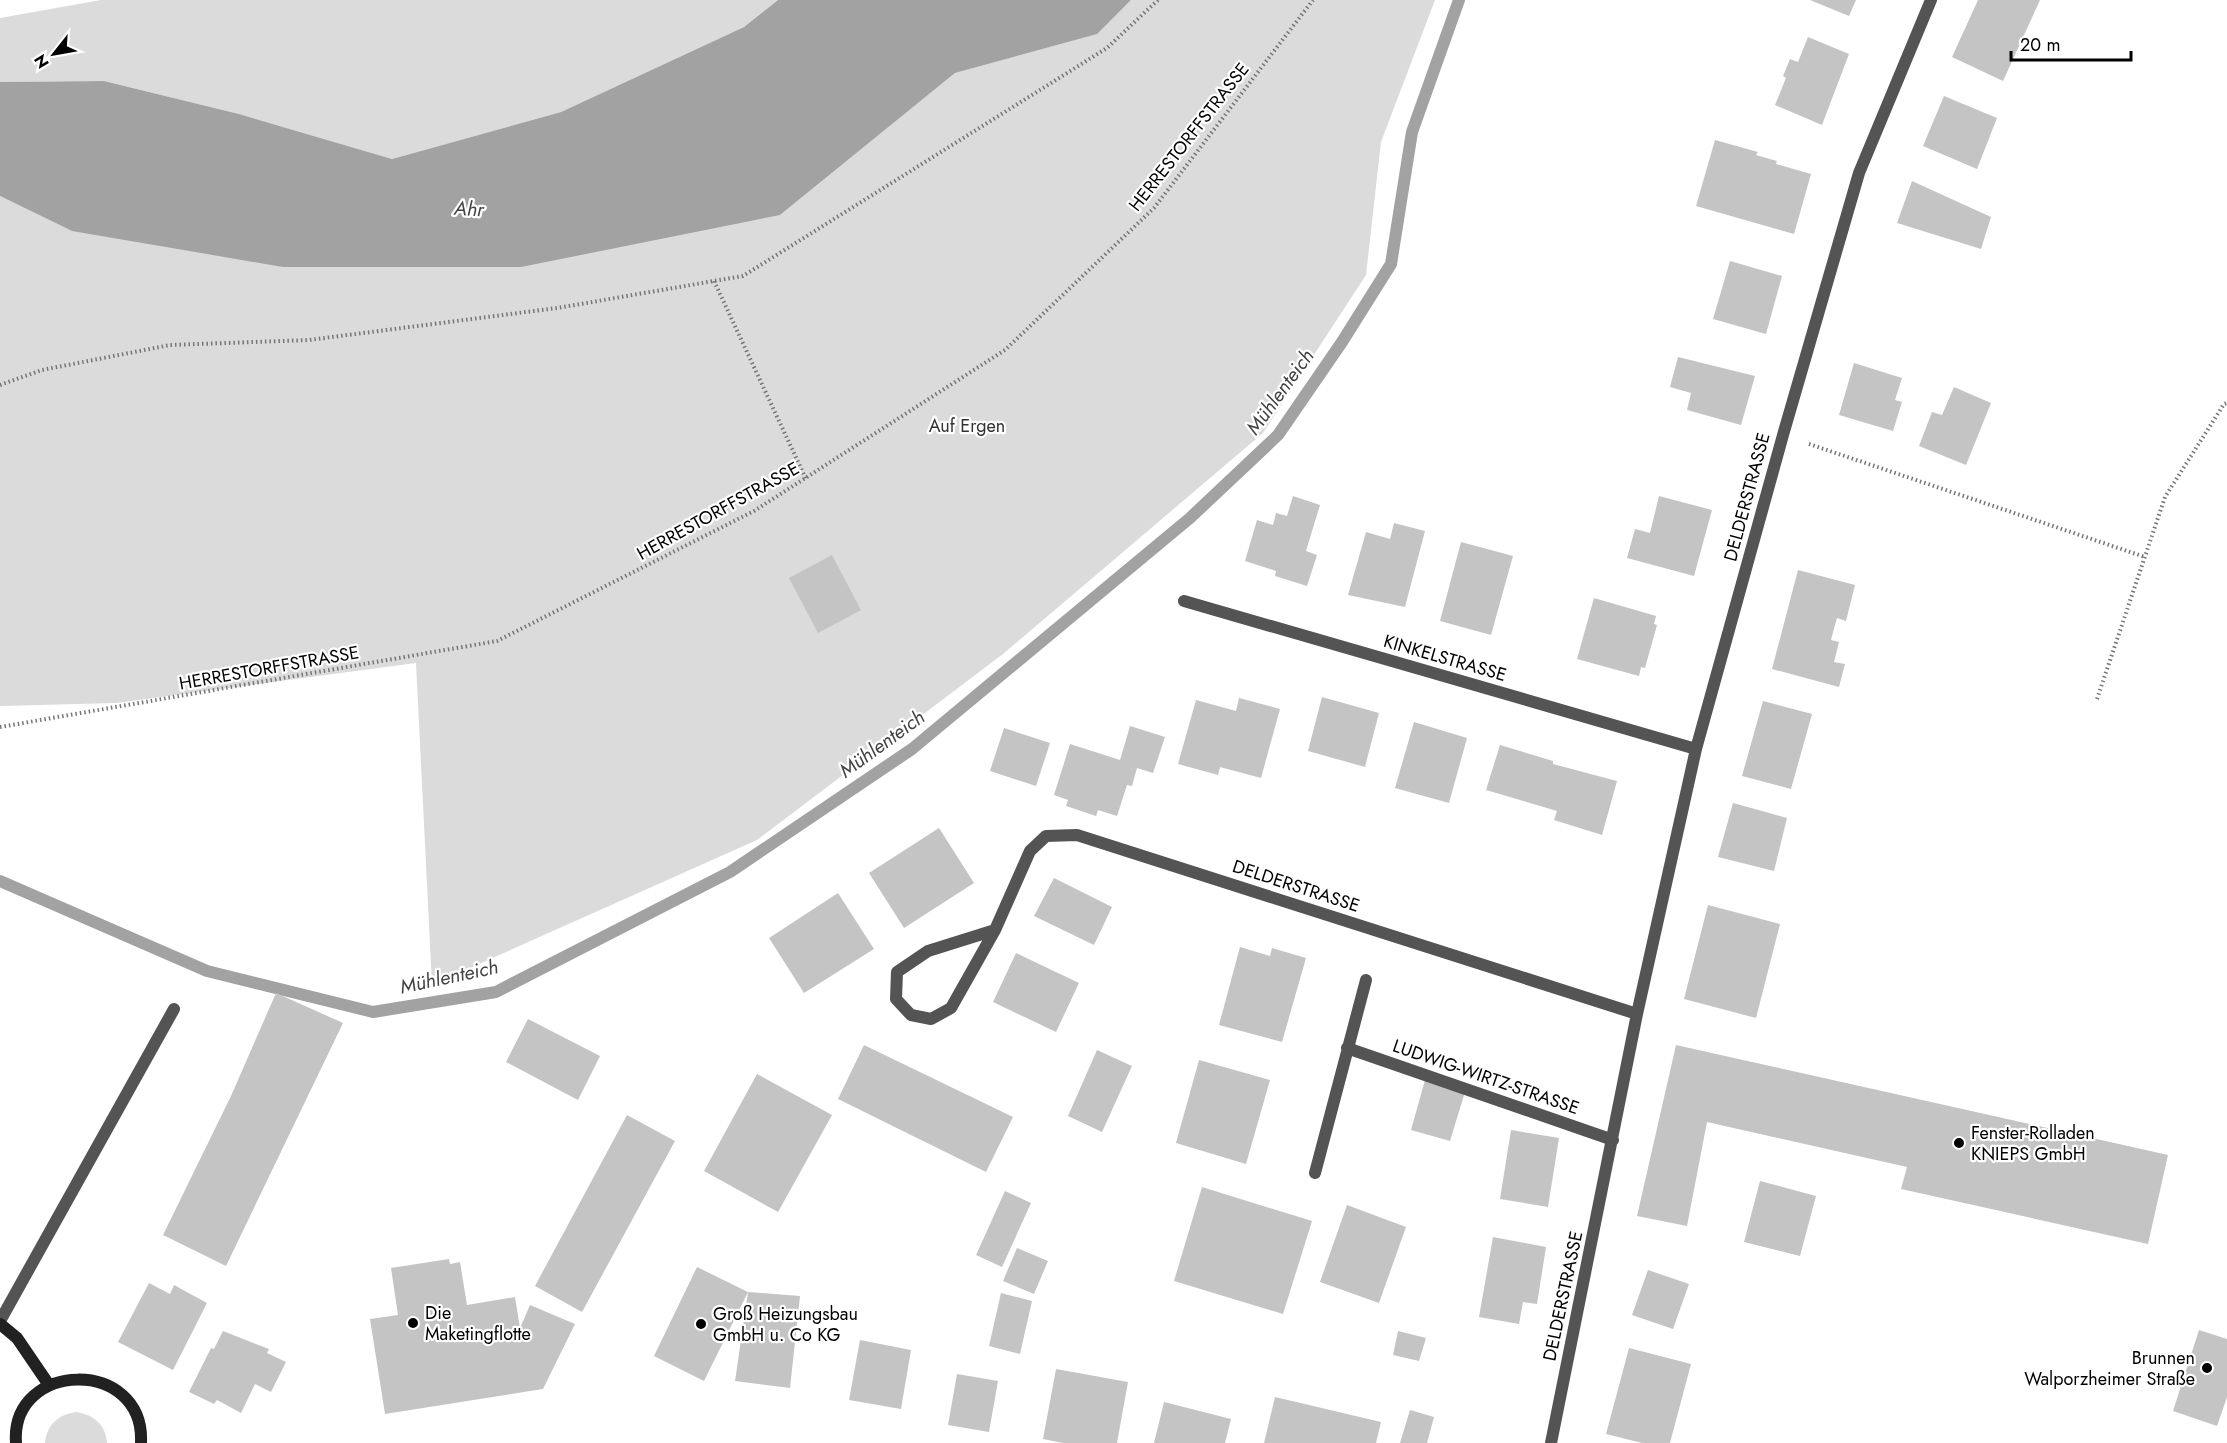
<svg xmlns="http://www.w3.org/2000/svg" width="2227" height="1443" font-family="Jost,sans-serif">
<rect width="100%" height="100%" fill="#fff"/>
<path fill="#dbdbdb" d="M101,0h677l-34,27 -183,85 -169,47 -153,-45 -135,-33 -104,1v-64z
M1131,0h304l-54,142 -15,133 -103,158 -260,221 -246,186 -325,145 -16,-322 -300,40 -116,3v-510l72,35 708,-16 175,-142 141,-39z
M77,1412c17,3 29,13 30,31h-62c2,-19 14,-29 32,-31z"/>
<path fill="#a2a2a2" d="M778,0h353l-34,34 -142,39 -175,142 -259,52h-238l-211,-36 -72,-35v-114l104,-1 135,33 153,45 169,-47 183,-85z"/>
<g fill="none" stroke-linecap="round" stroke-linejoin="round">
<path stroke="#a2a2a2" stroke-width="12" d="M0,881l207,90 166,41 123,-20 234,-120 182,-123 278,-231 88,-83 64,-93 49,-78 21,-132 47,-132"/>
</g>
<path fill="#c4c4c4" d="M1810,0h46l-7,16z
M1978,0h62l-37,81 -51,-24z
M1808,37l41,17 -27,71 -47,-20 11,-27 -3,-2 7,-17 8,3z
M1944,96l53,22 -20,51 -54,-23z
M1715,140l43,12 -2,3 21,6 -1,3 35,10 -17,60 -98,-28z
M1912,181l79,36 -10,32 -84,-26z
M1730,261l52,15 -16,58 -53,-15z
M1678,357l77,19 -14,49 -54,-15 4,-17 -21,-6z
M1854,363l48,15 -7,22 7,2 -9,29 -54,-16z
M1954,387l37,16 -25,62 -47,-19 13,-34 10,3z
M1293,496l27,9 -14,46 11,4 -10,31 -32,-10 1,-5 -31,-10 12,-41 16,5 3,-12 11,3z
M1659,496l53,14 -18,66 -67,-18 8,-29 15,4z
M1394,523l31,8 -20,76 -57,-12 18,-63 24,7z
M1461,542l52,14 -22,79 -51,-14z
M832,555l29,55 -43,23 -29,-55z
M1798,570l57,15 -9,36 -9,-3 -5,18 -1,4 8,2 -5,20 11,2 -6,23 -67,-18z
M1594,598l62,18 -2,8 3,1 -12,43 -4,-1 -2,9 -62,-17z
M1322,697l57,16 -14,54 -57,-16z
M1239,698l41,11 -19,69 -41,-11 -2,8 -40,-11 18,-64 40,11z
M1763,701l49,13 -21,75 -49,-13z
M1414,722l53,16 -18,65 -54,-15z
M1130,726l35,11 -12,36 -16,-5 -5,18 -5,-1 -10,31 -19,-6 -2,6 -30,-10 2,-6 -14,-5 16,-51 50,16z
M1004,728l46,15 -14,43 -46,-15z
M1500,745l53,16v3l64,17 -15,54 -48,-15 3,-9 -71,-21z
M1733,803l54,15 -13,53 -56,-14z
M939,828l35,55 -70,45 -35,-55z
M1054,878l58,29 -18,38 -60,-29z
M838,893l36,56 -70,44 -35,-55z
M1708,905l72,19 -24,94 -72,-19z
M1240,947l30,9 2,-8 34,10 -24,84 -63,-17z
M1016,953l63,30 -23,49 -63,-30z
M276,993l67,30 -117,243 -63,-31 68,-139z
M528,1019l72,37 -22,44 -72,-38z
M864,1045l149,72 -27,55 -148,-73z
M1676,1045l492,110 -20,89 -247,-55 6,-22 -200,-45 -20,104 -50,-10z
M1097,1050l35,16 -30,66 -34,-16z
M1199,1060l71,20 -24,84 -70,-21z
M757,1074l75,41 -54,97 -74,-41z
M1425,1080l40,12 -15,49 -39,-11z
M627,1115l48,26 -93,171 -47,-26z
M1511,1130l48,8 -11,69 -48,-8z
M1760,1181l56,15 -16,60 -56,-14z
M1202,1187l110,34 -29,93 -109,-33z
M1005,1191l26,12 -29,64 -26,-12z
M1347,1205l59,22 -27,76 -59,-21z
M1493,1237l53,10 -9,57 -14,-2 -4,22 -40,-7z
M1017,1248l31,13 -14,33 -31,-13z
M449,1259l1,5 10,-2 7,43 48,-8 5,31 10,-23 45,19 -32,65 -158,25 -15,-95 28,-4 -7,-47z
M697,1267l51,25 52,4 -10,92 -55,-7 13,-89 -44,89 -50,-25z
M1648,1270l41,14 -16,45 -41,-14z
M149,1283l21,11 4,-9 33,18 -34,67 -55,-28z
M1001,1293l31,8 -12,53 -31,-8z
M2199,1330l28,9v58l-10,29 -44,-15z
M223,1331l46,18 -2,4 19,9 -15,30 -16,-8 -14,29 -24,-13 -3,4 -25,-12 22,-44 3,1z
M1398,1331l28,7 -7,23 -26,-6z
M860,1340l51,10 -10,59 -52,-9z
M1629,1348l62,16 -21,79h-28l-36,-9z
M1056,1369l72,13 -11,61h-54l-20,-4z
M957,1374l41,7 -9,51 -41,-7z
M1275,1397l106,25 -5,21h-112z
M1164,1402l67,17 -6,24h-71z
M1410,1410l24,7 -7,26h-27z"/>
<g fill="none" stroke-linecap="round" stroke-linejoin="round">
<path stroke="#767676" stroke-width="4" stroke-dasharray="1.5 3" stroke-linecap="butt" d="M714,281l92,198
M0,385l42,-15 128,-25 139,-5 248,-32 186,-32 364,-228 51,-48
M1809,444l336,113
M2097,699l68,-202 59,-93 3,-1
M0,727l497,-86 257,-130 251,-161 149,-142 159,-208"/>
<path stroke="#545454" stroke-width="12" d="M0,1321l174,-312"/>
<path stroke="#545454" stroke-width="12" d="M1184,601l512,148
M995,930l-67,21 -31,21 -1,27 15,16 20,4 20,-11 44,-78 35,-79 16,-15 31,-1 560,179
M1347,1048l266,92
M1315,1173l51,-193
M1551,1443l86,-429 59,-265 87,-314 76,-262 72,-173"/>
<path stroke="#212121" stroke-width="12" d="M0,1324l17,14 32,47
M16,1443c-6,-83 129,-86 125,0"/>
</g>
<g fill="#000" stroke="#fff" stroke-width="2">
<circle cx="1959" cy="1143" r="6"/>
<circle cx="413" cy="1323" r="6"/>
<circle cx="701" cy="1324" r="6"/>
<circle cx="2207" cy="1368" r="6"/>
</g>
<g text-anchor="middle" dominant-baseline="central" stroke-width="4.5" stroke-linejoin="round" paint-order="stroke">
<g font-size="18" fill="#000" stroke="#fff">
<text transform="translate(1189 137) rotate(-52)">HERRESTORFFSTRASSE</text>
<text transform="translate(1747 497) rotate(-75)">DELDERSTRASSE</text>
<text transform="translate(718 511) rotate(-29)">HERRESTORFFSTRASSE</text>
<text transform="translate(1445 658) rotate(16)">KINKELSTRASSE</text>
<text transform="translate(269 668) rotate(-10)">HERRESTORFFSTRASSE</text>
<text transform="translate(1296 886) rotate(18)">DELDERSTRASSE</text>
<text transform="translate(1486 1077) rotate(19)">LUDWIG-WIRTZ-STRASSE</text>
<text transform="translate(1563 1296) rotate(-78)">DELDERSTRASSE</text>
</g>
<g font-size="18" fill="#323232" stroke="#fff">
<text x="967" y="426">Auf Ergen</text>
</g>
<g font-size="18" fill="#000" stroke="#fff" text-anchor="start">
<text x="1971" y="1133">Fenster-Rolladen<tspan x="1971" dy="21">KNIEPS GmbH</tspan></text>
<text x="425" y="1313">Die<tspan x="425" dy="21">Maketingflotte</tspan></text>
<text x="713" y="1314">Groß Heizungsbau<tspan x="713" dy="21">GmbH u. Co KG</tspan></text>
<text x="2195" y="1358" text-anchor="end">Brunnen<tspan x="2195" dy="21">Walporzheimer Straße</tspan></text>
</g>
<g font-size="20" font-style="italic" fill="#434343" stroke="#fff">
<text transform="translate(469 209) rotate(3)">Ahr</text>
<text transform="translate(1280 392) rotate(-54)">Mühlenteich</text>
<text transform="translate(882 744) rotate(-36)">Mühlenteich</text>
<text transform="translate(449 977) rotate(-12)">Mühlenteich</text>
</g>
</g>
<g transform="translate(54 54) rotate(239)" stroke="#ffffff" stroke-width="4.5" paint-order="stroke">
<path d="M0-4.5L10 22L0 15L-10 22Z" fill="#000000"/>
<text y="-9" font-size="16" font-weight="bold" text-anchor="middle" fill="#000000">N</text>
</g>
<path d="M2011 51v9h120v-9" fill="none" stroke="#000000" stroke-width="3"/>
<text x="2020" y="51" font-size="18" fill="#000000" stroke="#ffffff" stroke-width="4.5" paint-order="stroke">20 m</text>
</svg>
